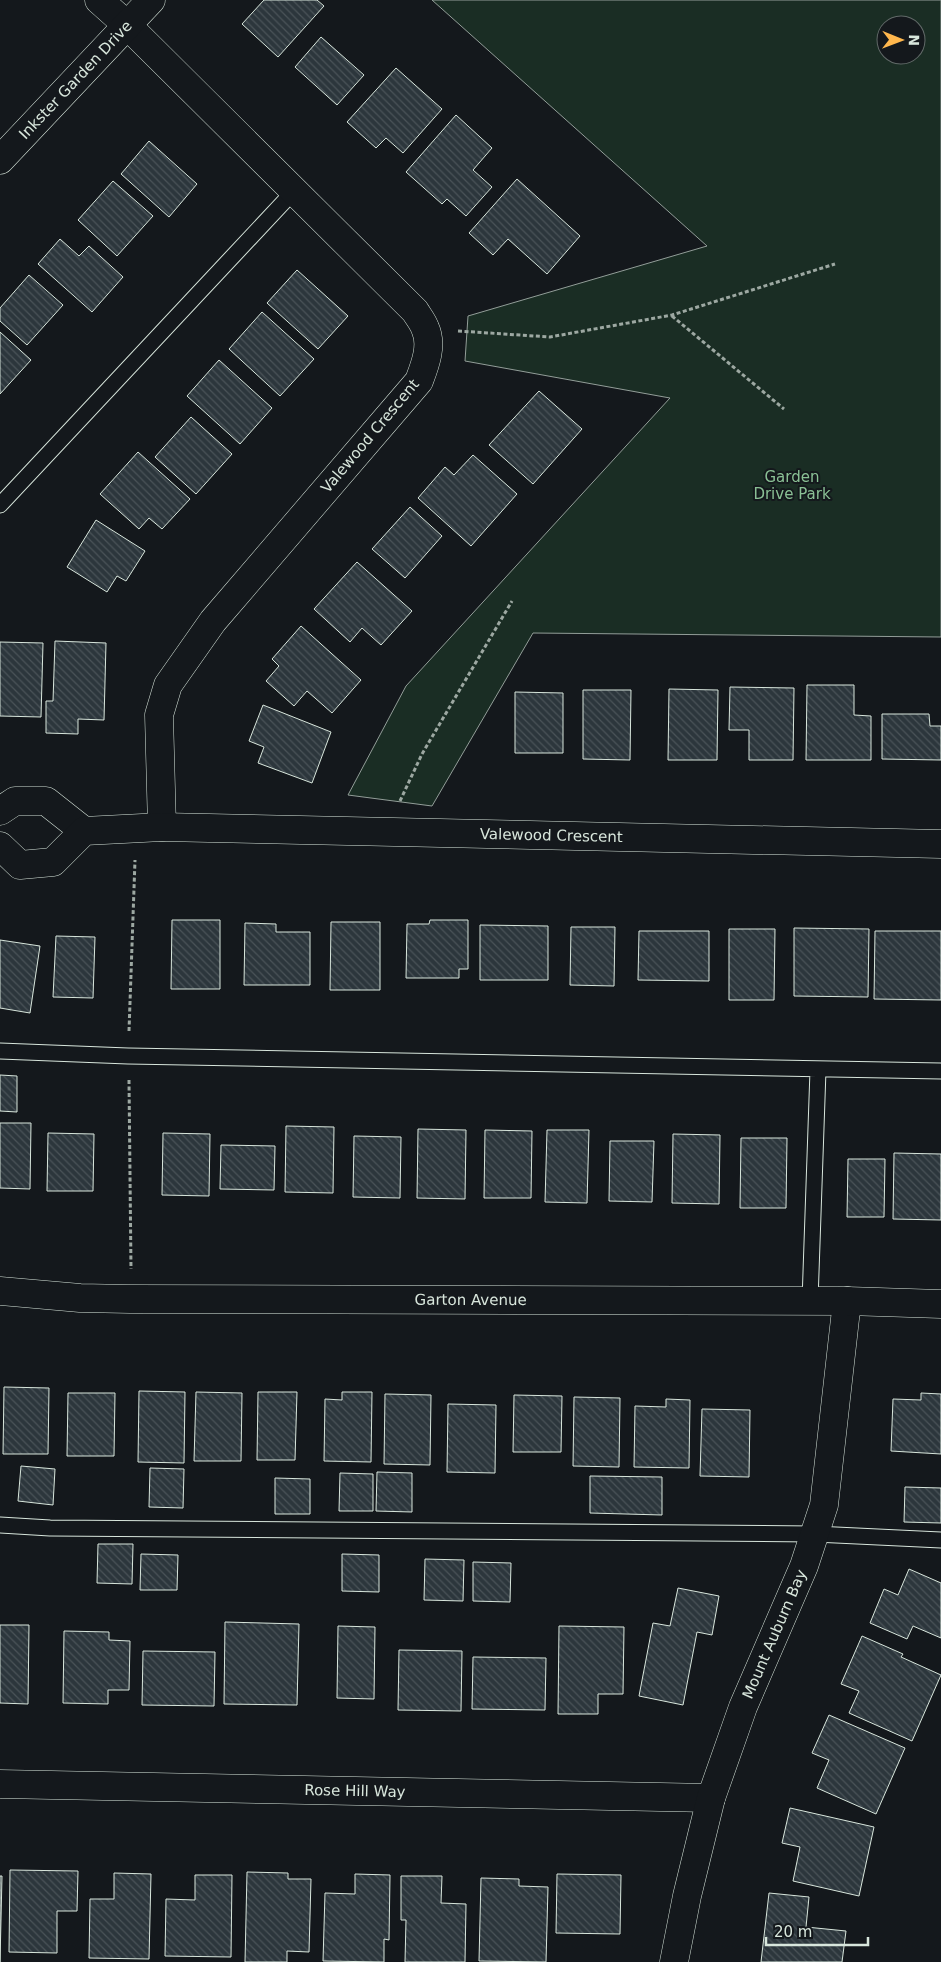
<svg xmlns="http://www.w3.org/2000/svg" width="941" height="1962" font-family="'DejaVu Sans',sans-serif">
<defs>
<pattern id="building-back-hatch" width="6" height="6" patternUnits="userSpaceOnUse" patternTransform="scale(1.25)"><rect width="6" height="6" fill="#2c363c"/><path d="M-1 5l2 2M0 0l6 6M5-1l2 2" fill="none" stroke="#4a5358"/></pattern>
</defs>
<rect width="100%" height="100%" fill="#14181c"/>
<path fill="#1a2d24" stroke="#939e99" fill-rule="evenodd" d="M432,0h509v637l-408,-4 -101,173 -84,-11 58,-109 264,-288 -205,-37 3,-45 239,-70zM886,25h30v30h-30z"/>
<path fill="url(#building-back-hatch)" stroke="#d8e6dc" d="M264,0h53l7,6 -46,51 -36,-33z
M321,37l43,38 -27,30 -42,-38z
M396,68l46,41 -39,44 -17,-15 -10,10 -29,-26z
M456,115l36,33 -19,22 19,17 -26,29 -19,-17 -5,5 -36,-32z
M149,141l48,43 -28,33 -48,-43z
M517,179l63,57 -33,38 -39,-35 -15,16 -24,-22z
M113,181l40,35 -36,40 -39,-36z
M60,239l19,17 10,-10 34,31 -31,35 -54,-48z
M297,270l51,46 -30,33 -51,-46z
M29,275l34,30 -36,40 -27,-24v-13z
M262,312l52,47 -34,37 -51,-47z
M0,332l31,28 -31,34z
M219,360l53,48 -32,36 -53,-48z
M539,391l43,38 -49,55 -44,-39z
M191,417l41,37 -36,40 -41,-37z
M138,452l52,47 -28,30 -13,-11 -10,11 -39,-35z
M473,455l44,39 -46,52 -53,-48 27,-31 9,8z
M410,507l32,29 -37,42 -33,-29z
M96,520l49,31 -19,30 -9,-5 -10,16 -40,-25z
M357,562l55,49 -31,34 -19,-17 -12,14 -36,-33z
M301,626l60,54 -29,33 -25,-22 -13,15 -28,-25 13,-15 -7,-7z
M55,641l51,2 -2,77 -26,-1v15l-32,-1v-32h7z
M0,642l43,1 -2,74 -41,-1z
M807,685h47v30l17,1v44h-65z
M730,687l64,1 -1,72h-44v-30h-20z
M669,689l49,1 -1,70h-49z
M583,690h48l-1,70 -47,-1z
M515,692l48,1v60h-48z
M263,705l68,27 -19,51 -54,-20 6,-16 -15,-6z
M882,714h47l1,12h11v34l-59,-1z
M172,920h48v69h-49z
M430,920h38v49h-9v9h-53l1,-54h22z
M331,922h49v68h-50z
M245,923l31,1v8h34v53h-66z
M480,925l68,1v54h-68z
M571,927h44l-1,59 -44,-1z
M794,928l75,1 -1,68 -74,-1z
M729,929h46l-1,71h-45z
M639,931h70v50l-71,-1z
M875,931h66v69l-67,-1z
M56,936l39,1 -2,61 -40,-1z
M0,940l40,6 -10,67 -30,-5z
M0,1075l17,1v36l-17,-1z
M0,1123h31l-1,66 -30,-1z
M286,1126l48,1 -1,66 -48,-1z
M418,1129l48,1 -1,69 -48,-1z
M485,1130l47,1 -1,67h-47z
M547,1130h42l-2,73 -42,-1z
M48,1133l46,1 -1,57h-46z
M163,1133l47,1 -1,62 -47,-1z
M673,1134l47,1 -1,69 -47,-1z
M354,1136l47,1 -1,61 -47,-1z
M741,1138h46l-1,70h-46z
M610,1141h44l-2,61 -43,-1z
M221,1145l54,1 -1,44 -54,-1z
M894,1153l47,1v66l-48,-1z
M848,1159h37l-1,58h-37z
M4,1387l45,1 -1,66h-45z
M139,1391l46,1 -1,71 -46,-1z
M196,1392l46,1 -1,68h-47z
M258,1392h39l-2,68h-38z
M342,1392h30l-1,70 -47,-1 1,-62 17,1z
M68,1393h47l-1,63h-47z
M921,1393l20,1v60l-50,-3 2,-52 28,1z
M385,1394l46,1 -1,70 -46,-1z
M514,1395l48,1 -1,56h-48z
M574,1397l46,1 -1,69 -46,-1z
M666,1399l24,1 -1,68 -55,-1 1,-61 31,1z
M448,1404l48,1 -1,68 -48,-1z
M702,1409l48,1 -1,67 -49,-1z
M21,1466l34,3 -2,36 -35,-4z
M150,1468l34,1 -1,39 -34,-1z
M377,1472l35,1v39l-36,-1z
M340,1473l33,1v37h-34z
M590,1476l72,1v38l-72,-2z
M275,1478l35,1v35h-35z
M905,1487l36,1v35l-37,-1z
M98,1544h35l-1,40 -35,-1z
M141,1554l37,1 -1,35h-37z
M342,1554l37,1v37l-37,-1z
M425,1559l39,1 -1,41 -39,-1z
M473,1562l38,1 -1,39 -37,-1z
M909,1569l32,14v55l-28,-12 -6,13 -37,-16 14,-34 14,6z
M678,1588l41,8 -7,39 -15,-3 -14,73 -44,-9 14,-73 17,3z
M225,1622l74,2 -2,81 -73,-1z
M0,1625h29l-1,79 -28,-1z
M338,1626l37,1 -1,72 -37,-1z
M559,1626l65,1 -1,67h-25v20h-40z
M64,1631l45,1v8l21,1 -1,49h-21v14l-45,-1z
M862,1636l41,18 -2,3 40,18 -29,66 -63,-28 10,-22 -18,-7z
M399,1650l63,1 -1,60 -63,-1z
M143,1651l72,1 -1,54 -72,-1z
M473,1657l73,1 -1,52 -73,-1z
M829,1715l76,33 -29,66 -59,-26 12,-28 -17,-7z
M790,1808l84,19 -15,69 -66,-15 7,-34 -18,-4z
M10,1870l68,1 -1,40h-20v42l-48,-1z
M247,1872l41,1v6h23l-2,73 -22,-1v11h-42z
M114,1873l37,1 -2,85 -60,-1 1,-59h24z
M355,1874l35,1 -1,65 -5,-1v23l-61,-1 2,-68 30,1z
M557,1874l64,1 -1,59 -64,-1z
M195,1875h37l-1,82 -66,-1 1,-57 29,1z
M0,1876h2l-2,86z
M401,1876h41l-1,27 25,1 -1,58h-60l1,-42h-5z
M481,1878l38,1v7l29,1 -2,75 -67,-1z
M769,1893l40,4 -3,30 40,4 -4,31h-81z"/>
<g fill="none" stroke-linecap="round" stroke-linejoin="round">
<defs>
<path id="service" d="M0,505l294,-314
M0,1051l128,5 813,15
M810,1301l8,-231
M0,1525l50,3 765,6 126,6"/>
<g id="minor">
<path d="M99,0l28,25 288,286c3,5 8,11 10,17 8,17 0,37 -6,53l-206,240 -45,64 -9,30 3,112"/>
<path d="M0,811l15,-10h31l38,30"/>
<path id="s1" d="M0,846l20,19 33,-3 31,-31 78,-4 779,17"/>
<path id="s2" d="M0,1784l711,14"/>
<path id="s3" d="M674,1962l13,-66 24,-98 32,-91 61,-141 20,-61 23,-204"/>
</g>
<g id="tertiary">
<path id="s4" d="M0,160l151,-160"/>
<path id="s5" d="M0,1291l80,7 50,1 717,2 94,3"/>
</g>
</defs>
<use href="#service" stroke="#d8e6dc" stroke-width="17"/>
<use href="#minor" stroke="#d8e6dc" stroke-width="29"/>
<use href="#tertiary" stroke="#d8e6dc" stroke-width="29"/>
<path stroke="#9da8a2" stroke-width="3" stroke-dasharray="4 2.5" stroke-linecap="butt" d="M672,316l112,93
M458,331l92,6 122,-22 163,-51
M400,801l22,-47 90,-153
M129,1031l6,-171
M129,1080l2,189"/>
<use href="#service" stroke="#14181c" stroke-width="15"/>
<use href="#minor" stroke="#14181c" stroke-width="28"/>
<use href="#tertiary" stroke="#14181c" stroke-width="28"/>
</g>
<g text-anchor="middle" dominant-baseline="central" stroke-width="4" stroke-linejoin="round" paint-order="stroke">
<g font-size="15" fill="#d8e6dc" stroke="#14181c">
<text stroke="none"><textPath href="#s4" startOffset="110">Inkster Garden Drive</textPath></text>
<text transform="translate(370 436) rotate(-50)">Valewood Crescent</text>
<text stroke="none"><textPath href="#s1" startOffset="572">Valewood Crescent</textPath></text>
<text stroke="none"><textPath href="#s5" startOffset="471">Garton Avenue</textPath></text>
<text stroke="none"><textPath href="#s3" startOffset="344">Mount Auburn Bay</textPath></text>
<text stroke="none"><textPath href="#s2" startOffset="355">Rose Hill Way</textPath></text>
</g>
<g font-size="15" fill="#8ac095" stroke="#14181c">
<text x="792" y="477">Garden<tspan x="792" dy="17">Drive Park</tspan></text>
</g>
</g>
<g transform="translate(901 40) rotate(91)"><circle r="24" fill="#14181c" stroke="#626a69"/>
<path d="M0-4L9 19L0 12L-9 19Z" fill="#ffb74d"/>
<text y="-8" font-size="14" font-weight="bold" text-anchor="middle" fill="#d8e6dc">N</text>
</g>
<path d="M766 1937v8h102v-8" fill="none" stroke="#d8e6dc" stroke-width="2.5"/>
<text x="774" y="1937" font-size="15" fill="#d8e6dc" stroke="#14181c" stroke-width="4" paint-order="stroke">20 m</text>
</svg>
